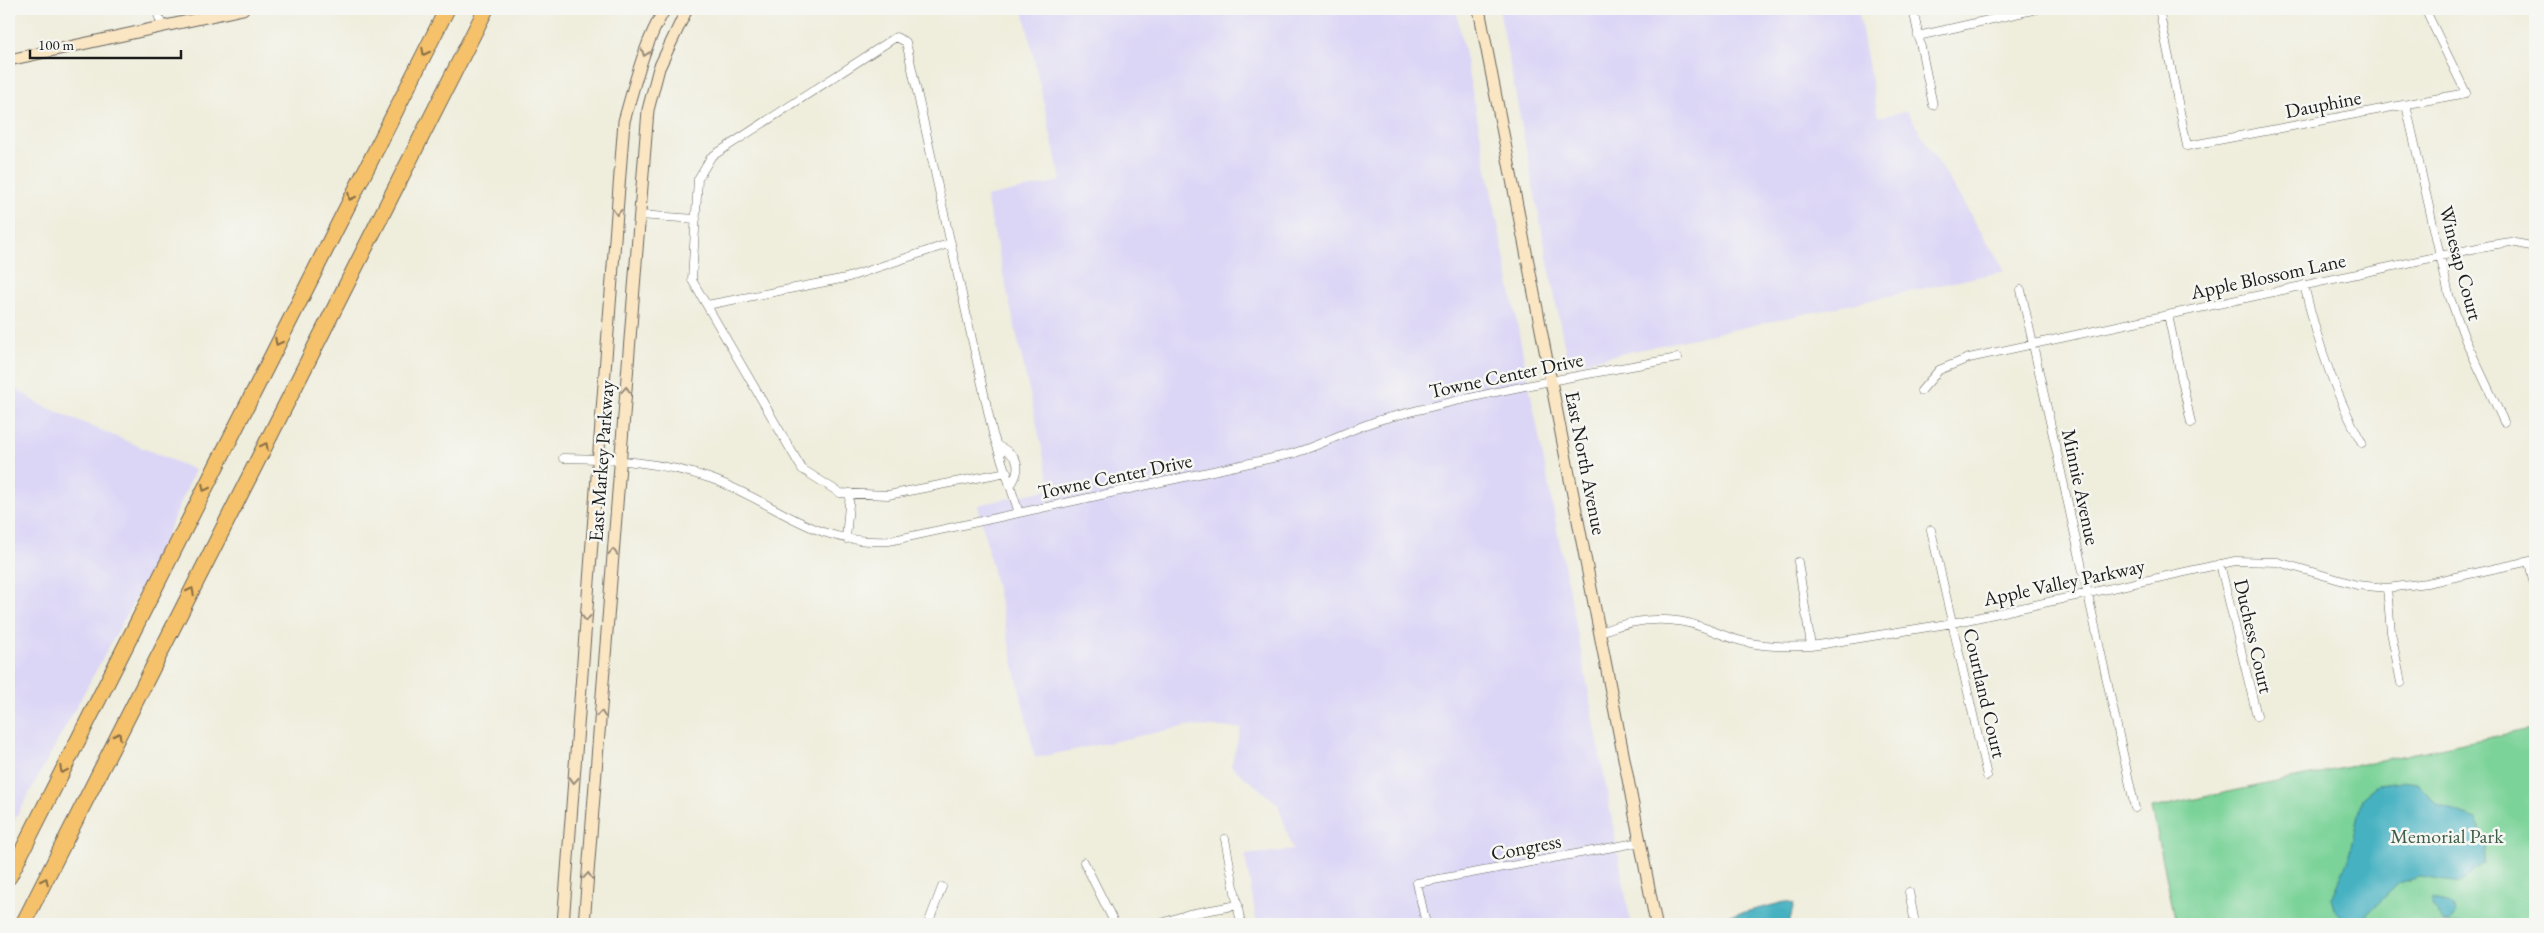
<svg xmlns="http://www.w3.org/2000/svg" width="2544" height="933" font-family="'EB Garamond',serif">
<rect width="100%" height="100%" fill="#f6f6f2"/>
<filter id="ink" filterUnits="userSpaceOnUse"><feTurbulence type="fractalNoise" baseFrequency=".02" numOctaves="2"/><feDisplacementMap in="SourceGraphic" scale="10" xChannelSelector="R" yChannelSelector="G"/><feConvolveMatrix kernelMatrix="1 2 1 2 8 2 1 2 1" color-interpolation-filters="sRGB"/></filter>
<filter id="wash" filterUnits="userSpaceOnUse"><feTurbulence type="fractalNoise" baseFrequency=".0096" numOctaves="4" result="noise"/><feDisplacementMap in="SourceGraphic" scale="20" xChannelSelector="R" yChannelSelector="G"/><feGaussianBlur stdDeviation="1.12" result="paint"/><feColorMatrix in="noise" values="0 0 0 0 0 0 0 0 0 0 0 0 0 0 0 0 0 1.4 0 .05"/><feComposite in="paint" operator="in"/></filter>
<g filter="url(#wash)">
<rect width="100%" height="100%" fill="#efeddb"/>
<path fill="#dcd6f6" d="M1023,9h433l133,684 42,231h-374l-12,-69 48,-5 -15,-46 -47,-38 10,-38 -54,-2 -152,32 -57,-253 73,-16 -65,-292 75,-16z
M1499,9h359l20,108 29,-6 98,160 -437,94z
M9,383l30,21 156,66 -43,98 -143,262z"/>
<path fill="#7bd399" stroke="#4c785a" d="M2535,728v196h-359l-24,-116z"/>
<path fill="#44b1c1" stroke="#30666e" d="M2402,781l15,2 21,22 38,14 11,25 -3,20 -24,19 -40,-6 -21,6 -40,39 -14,-2 -11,-11 -3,-11 17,-38 14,-63 16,-13z
M2431,899l22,6 2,9 -5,8 -6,1 -13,-18z
M1785,902l9,2 -5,20h-71l6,-7z"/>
</g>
<g filter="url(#ink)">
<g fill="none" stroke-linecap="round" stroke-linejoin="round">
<defs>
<path id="street" d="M156,9l6,17
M1913,9l20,96
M2159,9l28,137 279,-53 -41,-84
M1918,36l119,-27
M2406,105l43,190 16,44 39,83
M639,215l57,4
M2304,285c13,56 30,108 58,158
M2021,290l114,518
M707,305l139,-27 105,-35
M2168,315l23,108
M1921,391l18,-21 30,-12 522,-113 20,-3 24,5
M998,446c20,9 25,20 13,39
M563,458c51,1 100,4 149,21 66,24 100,66 177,62l402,-87c32,-9 60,-26 92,-35 97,-26 196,-44 295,-61
M1007,472l-119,23 -48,-2 -38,-24 -110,-189 6,-101 13,-22 185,-120 10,5 87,392 26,79
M1931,530l56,246
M846,539l4,-46
M1798,562l13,84
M2529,562l6,27
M2220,564l37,152
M2387,588l4,44 10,51
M1600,632c33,-13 68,-17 102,-5 15,5 28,12 44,15 21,5 43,5 65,4l142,-23 282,-62 43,1 79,23 30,3 40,-5 108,-23
M1225,839l16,85
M1084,862l31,62
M1909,892l5,26
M928,924l14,-37
M1159,924l30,-10 49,-9
M1426,924l-9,-41 224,-41"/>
<path id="secondary" d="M1479,9l177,915
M9,60l234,-51
M563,924l61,-803c11,-38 20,-78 41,-112
M584,924l64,-814 11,-42 28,-59"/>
<path id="highway" d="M9,877l438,-868
M23,924l463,-915"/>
</defs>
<use href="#street" stroke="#66655f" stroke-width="9"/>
<use href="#secondary" stroke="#66655f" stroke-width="13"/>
<use href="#highway" stroke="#66655f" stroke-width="17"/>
<use href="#street" stroke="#fff" stroke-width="8"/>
<use href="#secondary" stroke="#fbe6c4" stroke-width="11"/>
<use href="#highway" stroke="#f5c16b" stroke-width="15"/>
</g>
<defs><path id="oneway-chevron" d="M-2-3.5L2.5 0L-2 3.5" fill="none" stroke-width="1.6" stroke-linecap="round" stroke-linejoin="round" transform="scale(1.25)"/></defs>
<g stroke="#886e44">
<use href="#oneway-chevron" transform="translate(425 52) rotate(117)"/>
<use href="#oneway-chevron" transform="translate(351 197) rotate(117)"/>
<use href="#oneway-chevron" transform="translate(278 342) rotate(117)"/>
<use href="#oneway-chevron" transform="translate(265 446) rotate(-63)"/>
<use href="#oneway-chevron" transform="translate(205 488) rotate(117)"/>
<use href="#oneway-chevron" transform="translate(191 591) rotate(-63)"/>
<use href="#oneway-chevron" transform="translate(118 736) rotate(-63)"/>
<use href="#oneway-chevron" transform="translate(63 770) rotate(117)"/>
<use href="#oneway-chevron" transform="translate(45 881) rotate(-63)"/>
</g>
<g stroke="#978b78">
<use href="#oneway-chevron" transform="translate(645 53) rotate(110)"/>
<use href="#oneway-chevron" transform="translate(617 212) rotate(94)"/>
<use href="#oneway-chevron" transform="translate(626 390) rotate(-86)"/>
<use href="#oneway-chevron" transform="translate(613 552) rotate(-86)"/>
<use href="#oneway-chevron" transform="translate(586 618) rotate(94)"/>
<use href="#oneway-chevron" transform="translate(601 714) rotate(-86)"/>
<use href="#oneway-chevron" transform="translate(574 780) rotate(94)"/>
<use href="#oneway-chevron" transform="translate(588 876) rotate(-86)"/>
</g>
</g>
<g text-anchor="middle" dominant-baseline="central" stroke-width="5" stroke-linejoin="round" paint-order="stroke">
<g font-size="20" fill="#1c1c1c" stroke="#f6f6f2">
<text transform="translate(2323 104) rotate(-11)">Dauphine</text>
<text transform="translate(2461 263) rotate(75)">Winesap Court</text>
<text transform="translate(2268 276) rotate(-12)">Apple Blossom Lane</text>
<text transform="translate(1506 375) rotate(-12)">Towne Center Drive</text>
<text transform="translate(601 461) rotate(-86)">East Markey Parkway</text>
<text transform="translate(1586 463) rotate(79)">East North Avenue</text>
<text transform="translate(1115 476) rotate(-12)">Towne Center Drive</text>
<text transform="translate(2081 487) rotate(78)">Minnie Avenue</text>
<text transform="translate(2064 582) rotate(-12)">Apple Valley Parkway</text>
<text transform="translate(2254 636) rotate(77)">Duchess Court</text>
<text transform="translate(1985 693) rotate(77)">Courtland Court</text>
<text transform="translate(1526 847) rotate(-11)">Congress</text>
</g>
<g font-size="20" fill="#3d5c48" stroke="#f6f6f2">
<text x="2447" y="836">Memorial Park</text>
</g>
</g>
<rect width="2544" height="933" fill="none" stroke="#f6f6f2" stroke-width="30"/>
<path d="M30 50v8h151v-8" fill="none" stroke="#1c1c1c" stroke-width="2.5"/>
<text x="38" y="50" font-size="15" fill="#1c1c1c" stroke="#f6f6f2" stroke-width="4" paint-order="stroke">100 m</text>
</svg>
